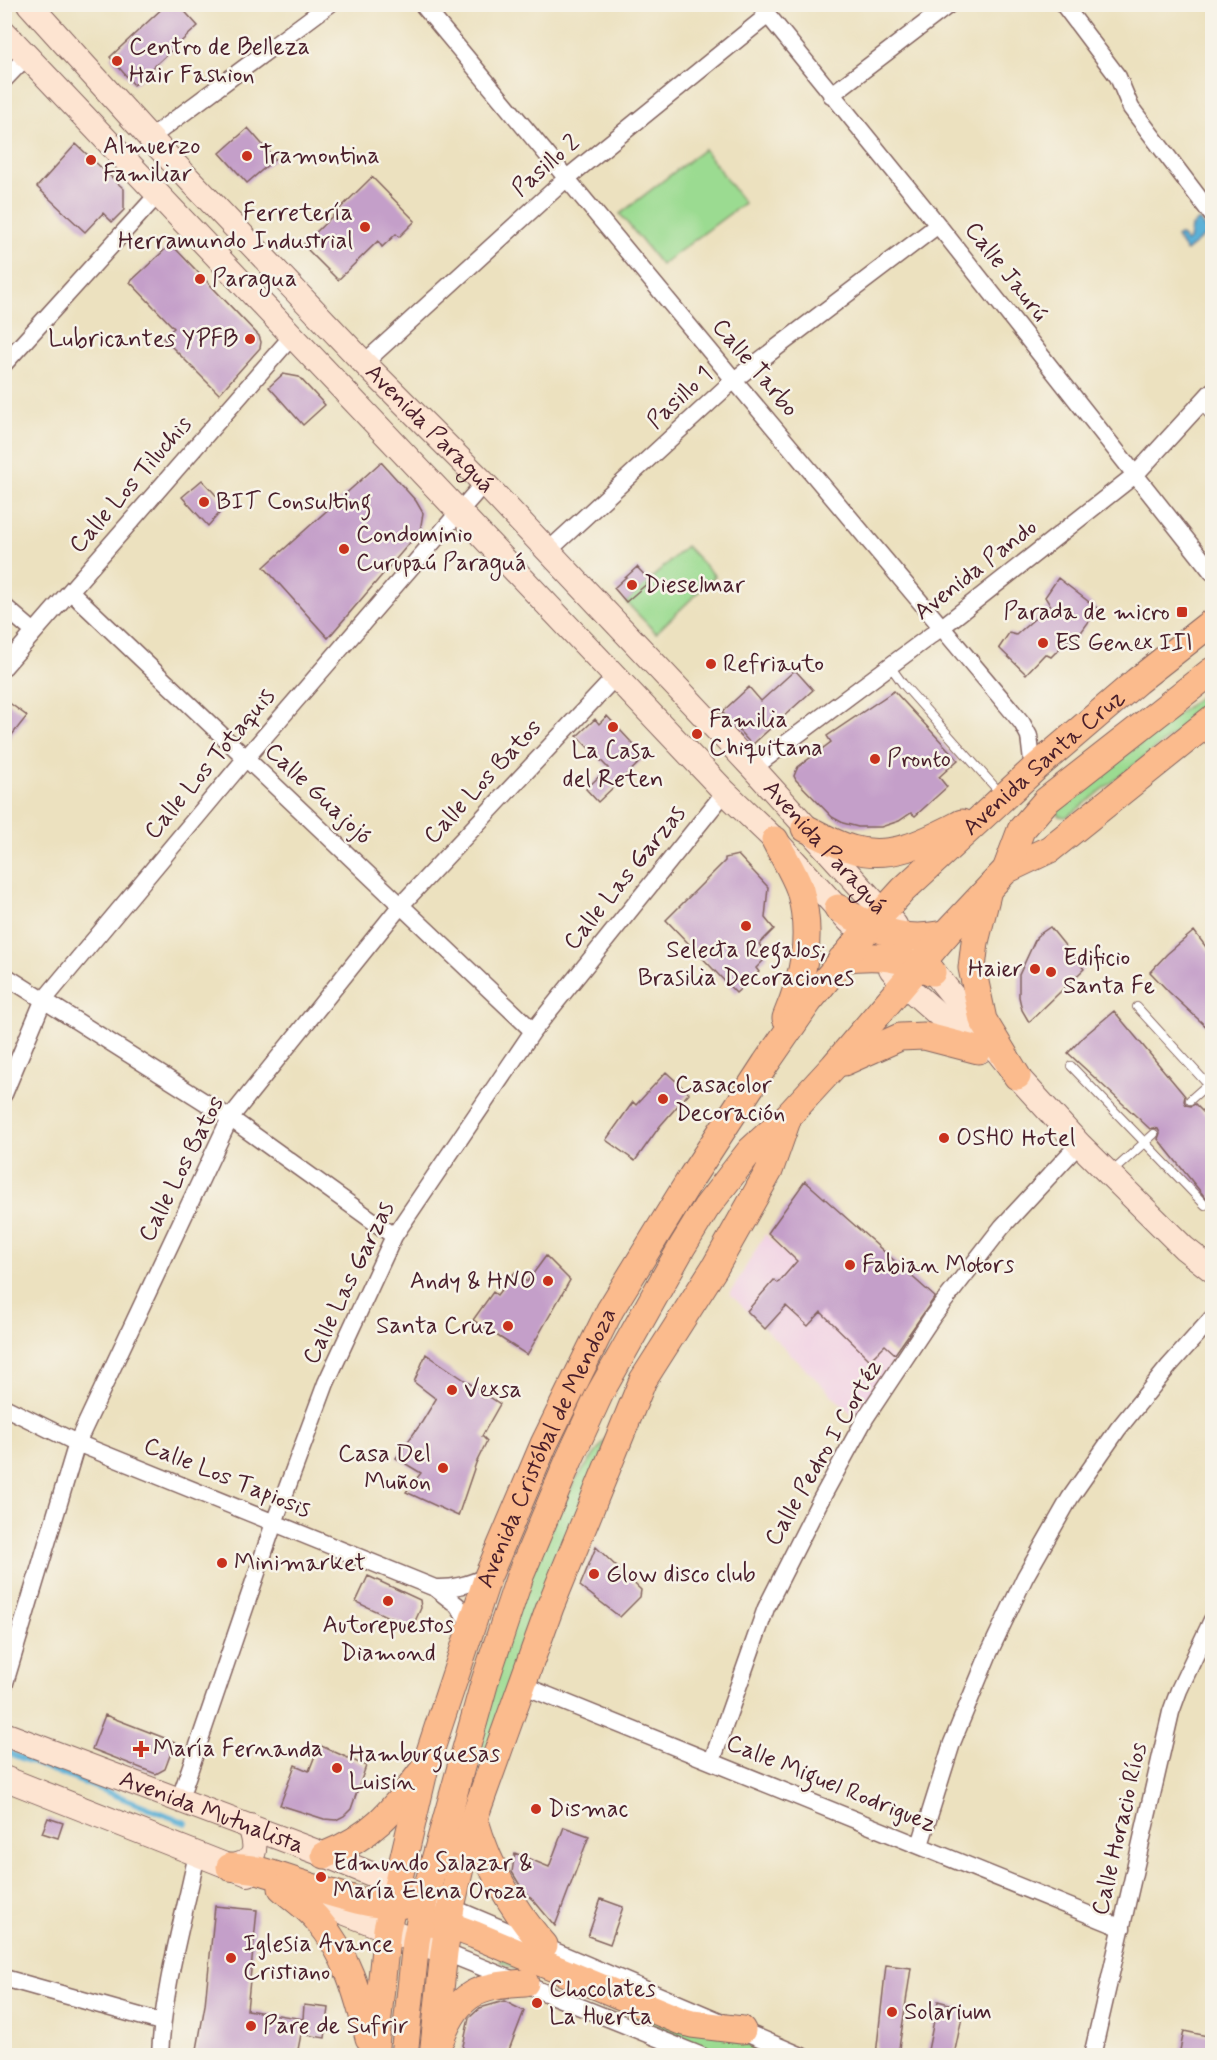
<svg xmlns="http://www.w3.org/2000/svg" width="1217" height="2060" font-family="Mynerve,sans-serif">
<rect width="100%" height="100%" fill="#f7f3e8"/>
<filter id="ink" filterUnits="userSpaceOnUse"><feTurbulence type="fractalNoise" baseFrequency=".0167" numOctaves="2"/><feDisplacementMap in="SourceGraphic" scale="12" xChannelSelector="R" yChannelSelector="G"/><feConvolveMatrix kernelMatrix="1 2 1 2 8 2 1 2 1" color-interpolation-filters="sRGB"/></filter>
<filter id="wash" filterUnits="userSpaceOnUse"><feTurbulence type="fractalNoise" baseFrequency=".008" numOctaves="4" result="noise"/><feDisplacementMap in="SourceGraphic" scale="24" xChannelSelector="R" yChannelSelector="G"/><feGaussianBlur stdDeviation="1.35" result="paint"/><feColorMatrix in="noise" values="0 0 0 0 0 0 0 0 0 0 0 0 0 0 0 0 0 1.4 0 .05"/><feComposite in="paint" operator="in"/></filter>
<g filter="url(#wash)">
<rect width="100%" height="100%" fill="#ece1bf"/>
<path fill="#f1d0e4" d="M765,1234l131,126 -39,60 -127,-126z"/>
<path fill="#9bdb91" stroke="#727d5e" stroke-width="1.5" d="M704,149l40,54 -83,62 -41,-51z
M686,546l29,30 -59,57 -30,-31z
M1212,687v17l-138,108 -8,5 -7,-1 -2,-6 8,-7z
M610,1434l-133,339 10,-74 47,-137 42,-83z
M504,1953l269,102h-49l-224,-93z"/>
<path fill="#5bb1d7" stroke="#526881" stroke-width="1.5" d="M1199,220l9,13 -22,18 -10,-14 3,-2h2l5,7 3,-2 2,-13z"/>
<g fill="none" stroke-linecap="round" stroke-linejoin="round">
<path stroke="#5bb1d7" stroke-width="6" d="M4,1751l182,72"/>
</g>
<g id="blocks">
<path fill="#c49fc9" d="M167,4h11l20,22 -64,59 -24,-28z
M248,128l27,31 -28,24 -27,-30z
M76,144l48,45v21l-12,12 -9,-9 -18,19 -48,-45z
M372,177l43,44 -16,16 -3,-3 -14,13 -4,-6 -40,39 -35,-35z
M171,244l88,92 2,6 -1,6 -41,46 -56,-56 11,-10 -44,-46z
M283,374l16,3 26,28 -22,20 -34,-38z
M381,462l35,39 7,12 -3,18 -92,107 -64,-71z
M202,480l24,26 -18,20 -26,-29z
M637,567l13,14 -24,21 -12,-14z
M1058,578l40,31 -24,33 -7,-1 -16,16 -6,-3 -19,20 -27,-26 10,-15 7,2 34,-30 -5,-8z
M795,670l18,20 -61,55 -30,-33 27,-25 12,14z
M894,691l64,69 -19,17 8,10 -32,29 -4,-3 -12,8 -18,6h-23l-15,-4 -11,-6 -36,-37 -2,-4 2,-5 2,-4 33,-25 -4,-6z
M4,699l23,17 -23,29z
M607,716l38,41 -47,45 -12,-13 22,-21 -31,-32 18,-17 4,5z
M738,855l30,32 -3,31 9,11 -15,15 9,12 -12,12 3,4 -23,21 -70,-73 59,-59v-3z
M1050,927l34,42 -55,53 -7,-12 -3,-13v-22l18,-39z
M1194,931l18,24v77l-43,-40 -19,-20 17,-18z
M1114,1011l71,85 -1,5 2,4 5,1 4,-2 17,17v85l-54,-67 2,-6 -2,-4 -5,-1 -3,1 -82,-76 15,-16z
M666,1072l23,21 -29,33 -25,35 -29,-21 27,-38 3,3z
M805,1181l130,116 -40,57 -10,-9 -15,15 -49,-48 -13,14 -22,-20 -21,23 -18,-18 27,-31 4,3 19,-22 -29,-28z
M546,1256l24,24 -43,75 -54,-35 20,-28 4,3 18,-23 12,10z
M426,1354l74,50 -18,32 5,5 -11,22 -18,53 -52,-24 15,-19 -25,-15 26,-36 14,-23 -22,-17z
M596,1547l45,43 -1,7 -20,20 -40,-31z
M368,1576l52,24 1,8 -9,20 -56,-26z
M105,1715l70,27 -10,27 -9,5 -64,-25z
M319,1745l47,21 -15,43 -7,7 -8,4 -12,-1 -44,-14 15,-40 14,6z
M48,1818l15,5 -5,15 -16,-5z
M564,1827l25,9 -34,90 -20,-24 -11,-10 -12,-20 3,-19 34,14z
M601,1899l22,8 -13,37 -22,-8z
M215,1906l42,4 -10,100 56,9 1,-14 25,3 -4,30 -24,-4 -4,21h-101l9,-50z
M886,1965l25,3 -13,87h-22z
M504,2001l20,10 -17,44h-46l8,-37 11,-10z
M938,2001l26,7 -10,47h-27z
M1184,2031l28,6v18h-33z"/>
</g>
</g>
<g filter="url(#ink)">
<use href="#blocks" fill-opacity="0" stroke="#83635f" stroke-width="1.5"/>
<g fill="none" stroke-linecap="round" stroke-linejoin="round">
<defs>
<path id="lane" d="M1200,404l12,14
M890,666l13,18 99,111
M1137,1007l75,82
M1071,1066l134,139
M1190,1100l18,-16
M1112,1172l42,-38"/>
<path id="street" d="M422,4l312,376 288,343 7,13 4,34
M759,4l179,221 274,347
M1063,4l55,73 13,31 81,107
M4,80l23,-24
M831,95l119,-91
M150,138l180,-134
M364,363l203,-185 201,-163
M4,364l155,-171
M548,551l186,-171 204,-155
M70,591l463,440
M4,606l30,26
M4,667l289,-332
M753,768l189,-141 194,-153 76,-83
M4,975l226,143 164,118
M4,1094l39,-93 203,-243 238,-275
M4,1407l73,36 358,145 22,17 14,20
M435,1588c20,1 34,-4 53,-12
M522,1685l600,243
M4,1686l73,-243 153,-325 171,-213 215,-229
M712,1761l54,-153 53,-105 47,-86 67,-101 69,-89 77,-83
M179,1801l95,-278 52,-140 68,-147 139,-205 192,-239
M920,1845l32,-102 37,-90 36,-76 45,-79 48,-69 51,-63 43,-48
M451,1907l351,149
M444,1952l258,104
M4,1978l157,44
M160,2056c3,-69 23,-135 37,-202
M1092,2056l79,-344 8,-22 33,-70"/>
<g id="secondary">
<path id="s1" d="M29,4l121,134 214,225 120,120 269,285 142,157"/>
<path d="M4,32l721,760 50,48 75,82"/>
<path d="M921,956l96,120 62,68 105,104 28,22"/>
<path d="M891,969l13,15 76,67"/>
<path id="s2" d="M4,1734l321,121 126,52"/>
<path d="M4,1778l244,96"/>
<path d="M230,1867c27,-6 28,-16 20,-41"/>
<path d="M300,1895l132,52"/>
</g>
<g id="primary">
<path d="M805,828c15,7 31,17 47,21 39,12 75,-8 110,-26"/>
<path d="M775,840c8,16 19,33 25,50 13,47 4,85 -14,128"/>
<path d="M1006,870l44,-21 162,-130"/>
<path d="M987,894l-12,48 -3,26 11,52 34,56"/>
<path d="M838,908c24,14 51,29 80,29 9,0 19,-2 28,-3"/>
<path d="M842,959c36,-5 58,-2 90,13"/>
<path d="M844,1062l56,-25 24,-1 54,14"/>
<path d="M474,1818c14,49 36,89 70,127"/>
<path d="M325,1855c46,-18 67,-43 96,-82"/>
<path d="M230,1867c9,1 18,1 27,3 37,9 119,44 152,33"/>
<path d="M282,1888c11,10 25,19 35,31 30,34 41,76 52,119"/>
<path d="M430,1923l18,2 27,10 206,86 11,3 50,6"/>
<path d="M441,2038c18,-46 37,-52 84,-55"/>
<path id="s3" d="M374,2056l13,-127 38,-162 63,-191 56,-132 66,-134 81,-132 75,-115 43,-62 61,-75 33,-36 130,-120 104,-89 75,-59"/>
<path d="M404,2056l12,-115 9,-45 60,-215 35,-105 49,-116 31,-67 82,-146 24,-39 44,-57 38,-35 46,-50 112,-132 60,-64 15,-40 25,-29 166,-130"/>
<path d="M433,2056l11,-104 7,-45 9,-39 14,-50 76,-211 93,-227 72,-113 54,-96 18,-51"/>
</g>
</defs>
<use href="#lane" stroke="#83635f" stroke-width="10"/>
<use href="#street" stroke="#83635f" stroke-width="19"/>
<use href="#secondary" stroke="#83635f" stroke-width="26"/>
<use href="#primary" stroke="#83635f" stroke-width="29"/>
<use href="#lane" stroke="#fff" stroke-width="8"/>
<use href="#street" stroke="#fff" stroke-width="16"/>
<use href="#secondary" stroke="#fde4d1" stroke-width="24"/>
<use href="#primary" stroke="#fbbb8d" stroke-width="27"/>
</g>
</g>
<g fill="#c8321e" stroke="#f7f3e8" stroke-width="2">
<circle cx="117" cy="61" r="6"/>
<circle cx="247" cy="156" r="6"/>
<circle cx="91" cy="160" r="6"/>
<circle cx="365" cy="227" r="6"/>
<circle cx="200" cy="279" r="6"/>
<circle cx="250" cy="339" r="6"/>
<circle cx="204" cy="502" r="6"/>
<circle cx="344" cy="549" r="6"/>
<circle cx="632" cy="585" r="6"/>
<rect x="1176" y="606" width="12" height="12" rx="3"/>
<circle cx="1043" cy="643" r="6"/>
<circle cx="711" cy="664" r="6"/>
<circle cx="613" cy="727" r="6"/>
<circle cx="697" cy="734" r="6"/>
<circle cx="875" cy="759" r="6"/>
<circle cx="746" cy="926" r="6"/>
<circle cx="1035" cy="969" r="6"/>
<circle cx="1051" cy="972" r="6"/>
<circle cx="663" cy="1099" r="6"/>
<circle cx="944" cy="1138" r="6"/>
<circle cx="850" cy="1265" r="6"/>
<circle cx="548" cy="1281" r="6"/>
<circle cx="508" cy="1326" r="6"/>
<circle cx="452" cy="1390" r="6"/>
<circle cx="443" cy="1468" r="6"/>
<circle cx="222" cy="1563" r="6"/>
<circle cx="594" cy="1574" r="6"/>
<circle cx="388" cy="1601" r="6"/>
<path d="M138 1740h6v6h6v6h-6v6h-6v-6h-6v-6h6z"/>
<circle cx="337" cy="1768" r="6"/>
<circle cx="536" cy="1809" r="6"/>
<circle cx="321" cy="1877" r="6"/>
<circle cx="231" cy="1958" r="6"/>
<circle cx="537" cy="2003" r="6"/>
<circle cx="892" cy="2012" r="6"/>
<circle cx="251" cy="2026" r="6"/>
</g>
<g text-anchor="middle" dominant-baseline="central" stroke-width="5" stroke-linejoin="round" paint-order="stroke">
<g font-size="24" fill="#4a1f2b" stroke="#f7f3e8" text-anchor="start">
<text x="129" y="47">Centro de Belleza<tspan x="129" dy="28">Hair Fashion</tspan></text>
<text x="103" y="146">Almuerzo<tspan x="103" dy="28">Familiar</tspan></text>
<text x="259" y="156">Tramontina</text>
<text x="353" y="213" text-anchor="end">Ferretería<tspan x="353" dy="28">Herramundo Industrial</tspan></text>
<text x="212" y="279">Paragua</text>
<text x="238" y="339" text-anchor="end">Lubricantes YPFB</text>
<text x="216" y="502">BIT Consulting</text>
<text x="356" y="535">Condominio<tspan x="356" dy="28">Curupaú Paraguá</tspan></text>
<text x="644" y="585">Dieselmar</text>
<text x="1170" y="612" text-anchor="end">Parada de micro</text>
<text x="1055" y="643">ES Genex III</text>
<text x="723" y="664">Refriauto</text>
<text x="709" y="720">Familia<tspan x="709" dy="28">Chiquitana</tspan></text>
<text x="613" y="751" text-anchor="middle">La Casa<tspan x="613" dy="28">del Reten</tspan></text>
<text x="887" y="759">Pronto</text>
<text x="746" y="950" text-anchor="middle">Selecta Regalos;<tspan x="746" dy="28">Brasilia Decoraciones</tspan></text>
<text x="1063" y="958">Edificio<tspan x="1063" dy="28">Santa Fe</tspan></text>
<text x="1023" y="969" text-anchor="end">Haier</text>
<text x="675" y="1085">Casacolor<tspan x="675" dy="28">Decoración</tspan></text>
<text x="956" y="1138">OSHO Hotel</text>
<text x="862" y="1265">Fabian Motors</text>
<text x="536" y="1281" text-anchor="end">Andy &amp; HNO</text>
<text x="496" y="1326" text-anchor="end">Santa Cruz</text>
<text x="464" y="1390">Vexsa</text>
<text x="431" y="1454" text-anchor="end">Casa Del<tspan x="431" dy="28">Muñon</tspan></text>
<text x="234" y="1563">Minimarket</text>
<text x="606" y="1574">Glow disco club</text>
<text x="388" y="1625" text-anchor="middle">Autorepuestos<tspan x="388" dy="28">Diamond</tspan></text>
<text x="153" y="1749">María Fernanda</text>
<text x="349" y="1754">Hamburguesas<tspan x="349" dy="28">Luisin</tspan></text>
<text x="548" y="1809">Dismac</text>
<text x="333" y="1863">Edmundo Salazar &amp;<tspan x="333" dy="28">María Elena Oroza</tspan></text>
<text x="243" y="1944">Iglesia Avance<tspan x="243" dy="28">Cristiano</tspan></text>
<text x="549" y="1989">Chocolates<tspan x="549" dy="28">La Huerta</tspan></text>
<text x="904" y="2012">Solarium</text>
<text x="263" y="2026">Pare de Sufrir</text>
</g>
<g font-size="24" fill="#4a1f2b" stroke="#f7f3e8">
<text transform="translate(546 166) rotate(-41)">Pasillo 2</text>
<text transform="translate(1006 272) rotate(52)">Calle Jaurú</text>
<text transform="translate(755 368) rotate(50)">Calle Tarbo</text>
<text transform="translate(680 398) rotate(-43)">Pasillo 1</text>
<text stroke="none"><textPath href="#s1" startOffset="584">Avenida Paraguá</textPath></text>
<text transform="translate(131 485) rotate(-49)">Calle Los Tiluchis</text>
<text transform="translate(976 570) rotate(-38)">Avenida Pando</text>
<text stroke="none"><textPath href="#s3" startOffset="1491">Avenida Santa Cruz</textPath></text>
<text transform="translate(210 764) rotate(-50)">Calle Los Totaquis</text>
<text transform="translate(483 782) rotate(-47)">Calle Los Batos</text>
<text transform="translate(318 794) rotate(43)">Calle Guajojó</text>
<text stroke="none"><textPath href="#s1" startOffset="1160">Avenida Paraguá</textPath></text>
<text transform="translate(625 878) rotate(-51)">Calle Las Garzas</text>
<text transform="translate(182 1169) rotate(-63)">Calle Los Batos</text>
<text transform="translate(349 1283) rotate(-64)">Calle Las Garzas</text>
<text stroke="none"><textPath href="#s3" startOffset="636">Avenida Cristóbal de Mendoza</textPath></text>
<text transform="translate(824 1453) rotate(-60)">Calle Pedro I Cortéz</text>
<text transform="translate(227 1478) rotate(22)">Calle Los Tapiosis</text>
<text transform="translate(831 1784) rotate(22)">Calle Miguel Rodriguez</text>
<text stroke="none"><textPath href="#s2" startOffset="222">Avenida Mutualista</textPath></text>
<text transform="translate(1120 1829) rotate(-77)">Calle Horacio Ríos</text>
</g>
</g>
<rect width="1217" height="2060" fill="none" stroke="#f7f3e8" stroke-width="24"/>
</svg>
